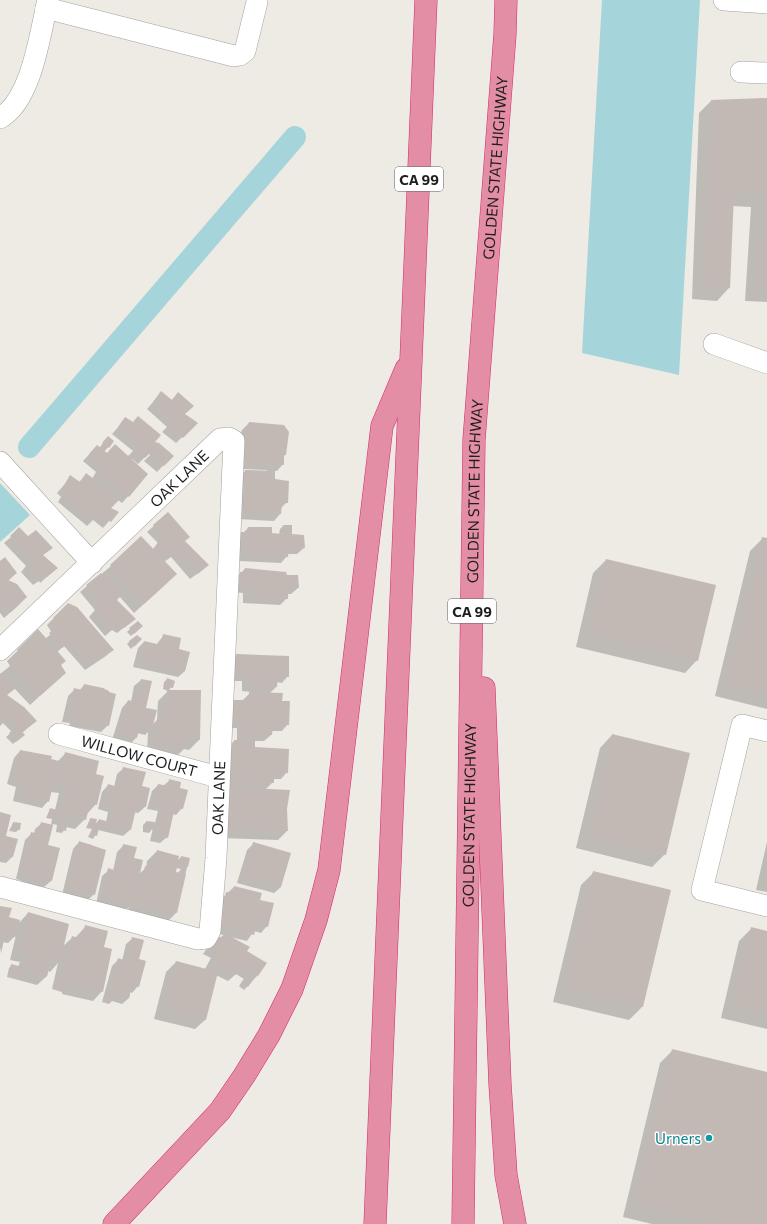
<svg xmlns="http://www.w3.org/2000/svg" width="767" height="1224" font-family="Commissioner,sans-serif">
<rect width="100%" height="100%" fill="#eeeae4"/>
<path fill="#a6d4db" d="M602,0h98l-21,375 -97,-22z
M0,483l30,32 -30,27z"/>
<path fill="#0003" fill-rule="evenodd" d="M767,99v203l-22,-1 6,-94 -19,-1 -3,82 -12,13 -25,-2 7,-186 12,-12z
M161,393l10,8 7,-7 6,20 13,9 -21,20 -14,-11 5,-5 -20,-18z
M126,418l27,25 19,13 -15,16 -13,-11 10,-10 -2,-1 -14,14 -6,-5 -1,1 16,15 -25,28 -4,-3 -8,9 7,3 -14,16 -10,-8 -6,6 -29,-24 3,-5 -4,-4 14,-16 8,5 7,-7 6,4 4,-7 -13,-11 14,-15 2,2 6,-7h8l-9,11 3,2 20,3 6,-6 -21,-17z
M249,423l37,31 -3,3v7l-6,7h-3v9l13,22 -6,6 -1,6 -6,7 -36,-2 1,-41 6,-7 22,1v-2l-27,-1 -3,-21 5,-18z
M167,514l34,57 -11,8 -19,-22 -7,5 2,22 -32,29 -15,-17 -3,4 19,19 -18,14 -5,-3 -7,6 -16,-19 6,-7 -15,-18 31,-26 41,-16 6,-7 -11,-11z
M283,526l21,22 -7,6h-10v2l-6,7 -43,-2v-9l5,-19 5,-5 23,6 8,1 1,-6z
M11,537l40,11 -9,8 8,18 -10,9 -1,-2 -6,4 -12,-13 5,-6 -22,-23z
M763,538l4,1v170l-52,-13 35,-145z
M606,560l91,100 -12,13 -109,-26 17,-74z
M0,563l16,10 -8,8 12,23 -16,14 -4,-5z
M245,569l41,7 12,12 -7,6h-4v4l-7,7 -37,-2v-10l-9,-1v-13z
M68,604l44,46 -6,6 -21,14 -21,-24 -7,6 3,14 -5,16 -25,23 -16,-17 -8,8 30,25 -14,12 -2,5 -7,6 -7,-7 6,-5 -9,-9 -3,3v-52l10,-8 -3,-5 31,-30 7,8 7,-6 -5,-8z
M141,626l-10,10 -4,-4 3,-3z
M164,635l13,15 12,3 -4,18 -7,6 -45,-10 5,-19 6,-6 12,3z
M140,639l-9,10 -4,-5 3,-3z
M236,655l52,21 -6,7 -6,-1v5l-7,7 12,8 7,22 -6,7h-11v4l-7,6h-10v7l33,24 -6,7h-8v3l-8,8 21,19 1,22 -9,9 -58,-2 8,-91 6,-6h3v-13h-12l18,-28 8,-8 -9,-1v-10h-13l1,-19z
M167,679l6,2 -4,10 30,49 -10,10 -5,-1 -8,8 -29,-3 1,-22 -3,3 -8,-2 -1,5 -6,6 -18,-4 10,-32 6,-7 3,1 3,-16 7,-6 3,29 9,15 4,-4 1,-19 10,-10 -5,-2 1,-7z
M84,685l24,40 -7,7 -32,-6 1,-3 -8,-1 6,-26 6,-6 5,1z
M612,735l53,119 -13,13 -76,-19 24,-100z
M20,751l37,11 8,-8 30,21 1,29 -9,10 -2,5 -10,10 -9,-2 -4,6 -6,-1 1,-7 -4,-1 -6,22 11,3 -7,32 -7,6 -23,-4 1,-2 -6,-2 9,-39 7,-7 2,1 1,-5 7,-6 9,2 1,-6 -6,-1 4,-9 5,1 4,-17 -8,-1 -3,9 -6,7 -29,-7 3,-14 -9,-3 7,-26z
M124,768l17,18 4,21 -7,6 -4,-1 -4,18 -7,6 -25,-6 -5,9 -5,-2 4,-8 -6,-1 4,-9 4,6 5,-5 7,2 2,-10 -10,-3 4,-17 6,-7 6,2 3,-13z
M169,781l10,8 3,19 -6,7 -4,-1 -5,23 -7,6 -10,-2 3,-13 -4,5 -6,-1v-7l3,-3 9,1 3,-12 -11,-2 5,-18 6,-6 5,1z
M0,813l5,24 11,3 -4,17 -6,6 -6,-1z
M13,823l6,6 -3,3 -7,-1z
M79,842l13,3 2,49 -7,7 -25,-6 11,-46z
M767,842v50l-11,-2z
M253,844l28,43 -7,6 -37,-10 10,-33z
M123,846l10,13 6,15 7,-6 1,-7 10,-10 20,10 4,-4 8,2 -13,54 -10,10 -39,-10 2,-6 -4,4 -29,-7 6,-28 7,-6 4,1 4,-19zM176,868l5,1 -3,4h-4z
M593,873l76,18 -27,116 -13,13 -76,-18 28,-117z
M234,887l25,14 8,25 -6,7 -7,-2 -7,10 -17,-4 16,14 19,12 -8,13 -13,14 -5,-4 5,-7 -8,-5 -8,7 -12,-6 -11,45 -10,9 -41,-10 12,-47 10,-10 29,7 6,-11 -8,-4 7,-10 14,-9 -11,-2 7,-33z
M0,907l10,2 -2,9 10,6 10,-11 35,33 9,-8h3l11,-12 17,22 -1,43 -9,10 -31,-7v-2l-10,-3 6,-26 -8,9 -2,-1 -1,5 -10,9 -30,-8 2,-9 3,-3 6,2 2,-5 -10,-2 6,-25 -8,8 -6,-1 -2,10z
M752,928l15,4v97l-46,-11 18,-77z
M133,938l5,22v26l-6,7 -2,-1 -1,6 -7,6 -10,-3 -3,3 -7,-2 10,-36 6,-6 4,1 4,-17z
M673,1050l94,23v151h-115l-29,-7 37,-154z"/>
<g fill="none" stroke-linecap="round" stroke-linejoin="round">
<path stroke="#a6d4db" stroke-width="22" d="M29,447l266,-310"/>
</g>
<path fill="#c3b9b4" d="M767,98v191h-10l6,-94 -29,-2 -4,95 -26,-2 7,-186z
M161,391l11,9 6,-8 16,14 -9,8 13,9 -15,15 -15,-13 4,-5 -19,-18z
M138,416l23,19 -6,7 4,1 15,13 -10,10 -15,-12 -4,4 -11,-9 4,-5 -20,-17 7,-10 8,5z
M249,422l35,3 5,7 -3,23 -2,-1v11l-38,-2 1,-10 -3,-1 -1,-12z
M108,436l6,5 -5,7 -7,-5z
M115,444l33,30 -19,23 -32,-25 5,-7 -13,-11 8,-9 10,8z
M245,470l30,1v8l14,2 -1,22h-6l-1,11 -37,-1z
M86,473l34,26 -9,9 8,4 -8,10 -12,-9 -4,7 -32,-25 4,-5 -4,-3 7,-12 10,7z
M168,512l22,25 -5,4 24,24 -10,8 -2,1 -19,-22 -9,6 -13,-13 7,-9 -10,-11z
M283,525h9v9l12,1 1,13h-16l-1,9 -44,-2v-9l-4,-1v-13h7l1,-5h24v6l10,1z
M19,527l9,9 8,-6 17,18 -10,7 15,13 -11,9 -1,-2 -6,5 -13,-15 5,-6 -22,-23z
M141,536l36,38 -33,30 -34,-39z
M762,537l5,1v155l-40,-9z
M5,557l12,16 -9,7 9,4 10,13 -16,15 -11,-13v-38z
M606,559l110,26 -18,76 -110,-27z
M245,568l41,4 1,3h11l1,13h-11v11l-39,-2v-10l-9,-1v-14h4z
M101,573l21,22 -5,5 19,19 -12,9 -5,-4 -7,6 -18,-21 8,-5 -16,-19z
M68,603l9,4 37,43 -22,14 -21,-23 -9,7 -13,-15 9,-7 -5,-8z
M138,621l5,5 -9,8 -5,-6z
M38,629l28,32 -5,4 5,8 -26,23 -29,-32 9,-9 -3,-5z
M163,634l18,4 -2,11 11,3 -5,19 -46,-11 5,-19 17,4z
M137,635l5,4 -8,8 -5,-6z
M236,654l53,2v21l-11,-1 -1,11 -29,-2v-10h-13z
M0,673l16,15 -9,7 17,12 13,14 -14,10 -13,-14 -6,7 -4,-4z
M167,678l8,3 -2,7 -8,-1z
M141,679l11,2 -6,27 11,2 -5,19 -12,-3 -3,12 -19,-4 10,-34 7,2z
M84,684l19,4 6,3v1l7,2 -7,32 -34,-6 1,-3 -8,-2 6,-27 8,2z
M167,690h34l-1,50 -13,-1v9l-22,-1v-3l-9,1 1,-27 8,1z
M249,692l34,1 -1,8h8l-1,24h-16l-1,10h-29v-13l-12,-1 1,-21h17z
M17,726l8,9 -9,7 -7,-9z
M612,734l78,19 -24,102 -78,-19z
M234,740h21v7l34,2 -1,24h-14v10l-39,-1 1,-12h-6v-23h4z
M20,750l32,6 -1,3 8,2 -10,41 -31,-7 4,-15 -9,-2z
M65,752l34,9 -3,13 8,2 -7,29 -7,-2 -4,17 -26,-6 8,-30 -10,-2z
M123,767l23,5 -4,14 8,2 -4,19 -9,-2 -6,25 -22,-5 5,-20 -11,-2 5,-19 10,3z
M169,779l12,3 -1,6 8,2 -5,19 -8,-2 -7,31 -12,-3 7,-30 -10,-2 5,-19 10,2z
M230,787l60,3 -3,19 1,22 -59,-2 -1,-34z
M50,808l10,3 -2,6 -10,-2z
M0,812l11,3 -5,21 12,3 -5,18 -13,-3z
M61,818l7,2 -2,11 -8,-2z
M90,818l7,1 -2,8 -6,-2z
M99,819l10,3 -1,7 -11,-3z
M146,821l9,1 -2,8 -7,-1z
M13,822l8,1 -1,7 -8,-2z
M41,822l12,3 -5,20 12,3 -8,33 -25,-4 1,-2 -7,-2 10,-41 8,2z
M93,827l6,1 -2,8 -6,-1z
M79,841l27,9 -11,45 -27,-7z
M253,842l38,11 -10,34 -38,-10z
M123,844l14,3 -3,11 9,2 -10,45 -32,-8 7,-29 9,3z
M157,850l22,6 -3,16 10,2 -9,39 -41,-9 9,-38 8,2z
M181,856l9,2 -2,9 -9,-2z
M593,871l78,19 -28,117 -78,-18z
M234,886l28,7 -2,7 14,3 -6,24 -11,-3 -3,11 -35,-9 7,-34 6,1z
M0,906l12,2 -3,9 11,3 -4,17 -11,-2 -4,19z
M28,912l41,12 -9,38 -9,-1 -4,15 -23,-5 5,-19 -10,-2z
M85,925l23,6 -4,16 8,2 -9,43 -32,-8 2,-10 -10,-3 9,-35 10,3z
M751,927l16,4v82l-34,-8z
M224,933l26,14 -3,4 20,12 -9,13 -17,-9 -5,8 -25,-13 5,-11 -7,-3 7,-12 6,2z
M132,937l12,3 -5,19 7,2 -7,26 -7,-2 -3,13 -19,-6 8,-34 9,3z
M176,961l42,11 -12,48 -42,-11z
M11,964l11,3 -3,9 -10,-2z
M246,976l7,4 -5,7 -7,-4z
M56,978l11,3 -2,8 -10,-3z
M106,992l8,2 -1,7 -9,-2z
M672,1049l95,23v152h-50l-82,-20z"/>
<g fill="none" stroke-linecap="round" stroke-linejoin="round">
<defs>
<g id="minor">
<path d="M724,0l43,3"/>
<path d="M46,8l188,48 6,-1 5,-4 12,-49"/>
<path d="M741,72l26,1"/>
<path d="M0,118c32,-18 40,-85 48,-118"/>
<path d="M714,344l53,19"/>
<path d="M0,462l92,101"/>
<path id="s1" d="M0,650l220,-211 9,-1 5,3 -18,417 -6,73 -4,7 -8,1 -198,-52"/>
<path d="M767,731l-25,-6 -40,165 65,16"/>
<path id="s2" d="M59,734l159,43"/>
</g>
<g id="highway">
<path d="M484,688l16,396 6,91 9,49"/>
<path d="M114,1224l106,-113 24,-35 25,-41 23,-46 24,-69 13,-50 53,-444 24,-57"/>
<path d="M375,1224l51,-1224"/>
<path id="s3" d="M463,1224l11,-784 31,-406 1,-34"/>
</g>
</defs>
<use href="#minor" stroke="#a2a2a2" stroke-width="22"/>
<use href="#highway" stroke="#d42974" stroke-width="23"/>
<use href="#minor" stroke="#fff" stroke-width="21"/>
<use href="#highway" stroke="#e48ea6" stroke-width="22"/>
</g>
<circle fill="#0f9aa8" stroke="#fff" stroke-width="1.5" cx="709" cy="1138" r="4"/>
<g text-anchor="middle" dominant-baseline="central" stroke-width="3" stroke-linejoin="round" paint-order="stroke">
<g fill="#fff" stroke="#626262" stroke-width="1">
<rect x="395" y="167" width="48" height="24" rx="3"/>
<rect x="448" y="599" width="48" height="24" rx="3"/>
</g>
<g font-size="14" font-weight="bold" fill="#1e1e1e">
<text x="419" y="179">CA 99</text>
<text x="472" y="611">CA 99</text>
</g>
<g font-size="15" fill="#1e1e1e" stroke="#fff">
<text stroke="none"><textPath href="#s3" startOffset="1057">GOLDEN STATE HIGHWAY</textPath></text>
<text stroke="none"><textPath href="#s1" startOffset="248">OAK LANE</textPath></text>
<text stroke="none"><textPath href="#s3" startOffset="733">GOLDEN STATE HIGHWAY</textPath></text>
<text stroke="none"><textPath href="#s2" startOffset="83">WILLOW COURT</textPath></text>
<text transform="translate(218 798) rotate(-88)">OAK LANE</text>
<text stroke="none"><textPath href="#s3" startOffset="409">GOLDEN STATE HIGHWAY</textPath></text>
</g>
<g font-size="15" fill="#0d838f" stroke="#fff" text-anchor="end">
<text x="701" y="1138">Urners</text>
</g>
</g>
</svg>
